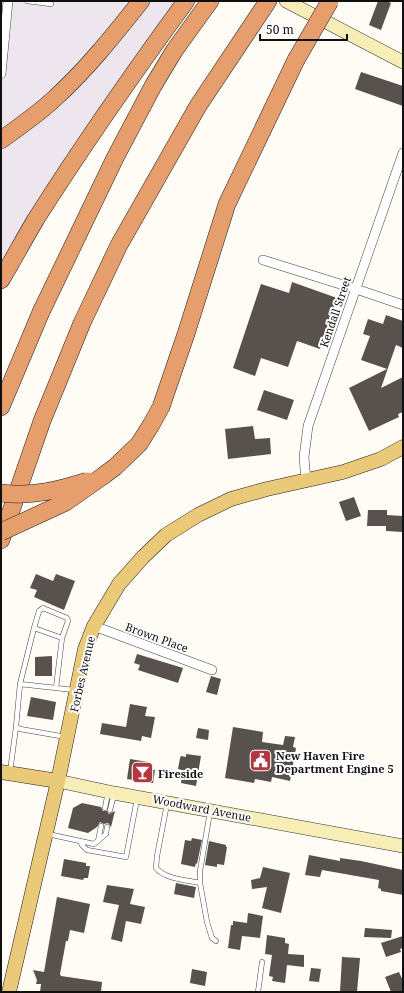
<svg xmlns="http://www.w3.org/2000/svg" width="404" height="993" font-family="'Noto Serif',serif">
<rect width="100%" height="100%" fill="#fefcf5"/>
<path fill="#ede6ee" d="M1,1h185l-185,278z"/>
<path fill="#58514e" d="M378,1h8l5,2 -10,27 -12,-5z
M361,72l42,14v20l-48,-17z
M292,282l45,16 -17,51 -23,-8 -9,26 -27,-9 -6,18 -22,-8 28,-84 28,9z
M386,315l17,6v27l-7,-3 -15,43 22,-11v35l-5,2 1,3 -30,14 -20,-43 38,-19 -26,-9 9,-24 -7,-2 5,-15 15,5z
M264,390l30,10 -7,20 -30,-10z
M253,426l2,13 15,-1 1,16 -43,5 -3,-30z
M354,497l7,19 -15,5 -7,-19z
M368,510h19v5l16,1v16l-17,-1v-5h-19z
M36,574l17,7 3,-7 19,7 -11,29 -30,-13 3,-7 -7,-2z
M137,654l46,14 -5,15 -40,-13 2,-5 -6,-2z
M52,656v20h-17v-19z
M211,676l10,3 -4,16 -11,-3z
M31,697l25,5 -3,18 -26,-4z
M130,704l17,3 -2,9 10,1 -4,21 -9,-2 -1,5 -41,-7 2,-11 24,4z
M233,727l30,5 -1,10 21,3 2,-9 10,1 -2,10 3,1 -6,33 -18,-4 -1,5 -16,-3 -1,4 -29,-5z
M198,728l11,2 -1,10 -12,-2z
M186,754l15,2 -5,30 -15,-3 1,-8h-1l1,-5 -4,-1 2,-11 1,-2 5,1z
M130,759l18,3 -1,7 8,1 -2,13 -26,-4z
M82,803l19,4 2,4h4l2,3 6,-3 -4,16 -3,-4 -4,1 -4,-2 -3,5 -9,6 -20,-5 5,-20z
M192,838l10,2 -5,24 -1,-1 -1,4 -14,-3 4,-24 6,1z
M209,841l17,4v2h1l-3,18 -7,-1v3l-12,-2z
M309,855l31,6v-3l21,3 42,9v25l-22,-4v-2l-3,-1 1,-8 -57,-10 -2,7 -15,-2z
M64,859l22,4v3h4l-2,12h-4l-1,2 -22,-4z
M263,867l27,6 -9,40 -19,-5 5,-21 -15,2 -1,-9 9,-2z
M176,883l20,4 -2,11 -20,-4z
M107,885l27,4 -4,15 15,3 -4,17 -15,-3 -4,21 -11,-3 8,-34 -16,-3z
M57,897l33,7 -6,29 -14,-3 -2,11h-2l-6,33 1,2 41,6 -1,10h-61l1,-8h-5l1,-4 -4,-10 11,2z
M248,913l15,3 -3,22 -18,-2 -2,14 -12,-2 3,-23h2v-4l14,2z
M365,928l27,2 -1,8 -27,-1z
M267,935l18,3v5l4,1 -1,10 16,1v12l-17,-2 -2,18 -13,-2 1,-4 -4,-1 3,-21 -7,-1z
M403,936v12l-3,1 1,3 -15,5 -5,-14z
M342,957l18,1 -3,34h-17z
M311,968l10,1 -2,13 -10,-1z
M192,969l15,3 -2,14 -15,-3z
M399,972l4,9v11h-12l-6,-15z"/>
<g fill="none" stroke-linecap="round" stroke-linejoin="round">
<defs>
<path id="lane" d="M27,1l24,3
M34,628l5,-17 4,-3 24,10 1,3 -6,17 -6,50
M20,684l14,-56 28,10
M66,737l-46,-8 -4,-2 4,-43 54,6
M10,772l6,-45
M167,804l-10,52 -1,12c9,11 30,12 44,15
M105,808l3,-16
M110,810l4,-16
M210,812l-10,59v12l7,39 5,16 4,3
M48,834l32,7 2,4 5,5 39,7 11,-58
M80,841l14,3 12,-10 1,-7
M98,841l3,-15
M258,992l4,-30"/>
<path id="street" d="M1,74l7,-73
M263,260l93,29 47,16
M306,481l-2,-24 4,-31 95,-273
M94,626l118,44"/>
<path id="secondary" d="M286,1l117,61
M58,781l56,12 289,53"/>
<path id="primary" d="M1,772l57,9
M9,992l49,-211 27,-132 9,-23 25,-42 24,-27 23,-22 32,-20 33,-16 36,-10 76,-17 38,-13 22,-12"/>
<path id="highway" d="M1,140c18,-13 37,-26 53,-41 33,-30 60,-64 87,-98
M1,280c12,-20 23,-41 35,-61 47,-74 98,-147 150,-218
M1,407l40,-95 74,-154 38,-72 21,-35 36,-50
M103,476l12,-9 24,-23 12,-19 10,-18 25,-73 41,-130 69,-144
M1,540l41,-119 40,-98 37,-78 79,-139 70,-105"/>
</defs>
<use href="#lane" stroke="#434343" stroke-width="5.5"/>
<use href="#street" stroke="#434343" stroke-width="10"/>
<use href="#secondary" stroke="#323232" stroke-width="14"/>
<use href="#primary" stroke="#212121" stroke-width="15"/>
<use href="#highway" stroke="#212121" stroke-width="18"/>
<use href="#lane" stroke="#fff" stroke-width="4.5"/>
<use href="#street" stroke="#fff" stroke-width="9"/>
<use href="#secondary" stroke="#f7edb7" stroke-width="13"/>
<use href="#primary" stroke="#eaca79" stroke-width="14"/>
<use href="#highway" stroke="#e59e6c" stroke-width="17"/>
<defs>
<path id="highway-bridge" d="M296,60l34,-59
M1,493c31,4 57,-3 86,-12
M1,532l65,-30 37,-26"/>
</defs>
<use href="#highway-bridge" stroke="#212121" stroke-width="18" stroke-linecap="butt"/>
<use href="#highway-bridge" stroke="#e59e6c" stroke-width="17"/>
</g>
<defs>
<symbol id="civic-square" viewBox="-11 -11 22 22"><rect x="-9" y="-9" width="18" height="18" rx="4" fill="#b33641" stroke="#fff"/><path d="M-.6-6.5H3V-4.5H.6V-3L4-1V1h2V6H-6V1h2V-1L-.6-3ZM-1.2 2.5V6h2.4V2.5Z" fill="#fff"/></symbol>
<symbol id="bar-square" viewBox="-11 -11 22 22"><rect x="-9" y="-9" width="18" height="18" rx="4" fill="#b33641" stroke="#fff"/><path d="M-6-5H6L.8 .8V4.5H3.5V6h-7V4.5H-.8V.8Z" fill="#fff"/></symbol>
</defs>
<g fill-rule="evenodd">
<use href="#civic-square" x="248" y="748" width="25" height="25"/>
<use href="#bar-square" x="130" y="760" width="25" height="25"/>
</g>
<g text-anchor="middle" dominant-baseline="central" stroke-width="4" stroke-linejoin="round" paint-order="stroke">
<g font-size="11" fill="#101010" stroke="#fff">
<text transform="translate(335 312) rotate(-71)">Kendall Street</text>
<text transform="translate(157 637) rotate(20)">Brown Place</text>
<text transform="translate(82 674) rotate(-77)">Forbes Avenue</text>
<text transform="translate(202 808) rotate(11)">Woodward Avenue</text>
</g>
<g font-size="11" font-weight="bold" fill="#101010" stroke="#fff" text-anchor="start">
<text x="276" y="755">New Haven Fire<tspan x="276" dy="13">Department Engine 5</tspan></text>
<text x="158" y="773">Fireside</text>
</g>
</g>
<rect width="404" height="993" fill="none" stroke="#101010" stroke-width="4"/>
<path d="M260 34v6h87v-6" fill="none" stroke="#101010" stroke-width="2"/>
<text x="266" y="34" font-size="12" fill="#101010" stroke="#ffffff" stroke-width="3" paint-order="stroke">50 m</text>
</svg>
